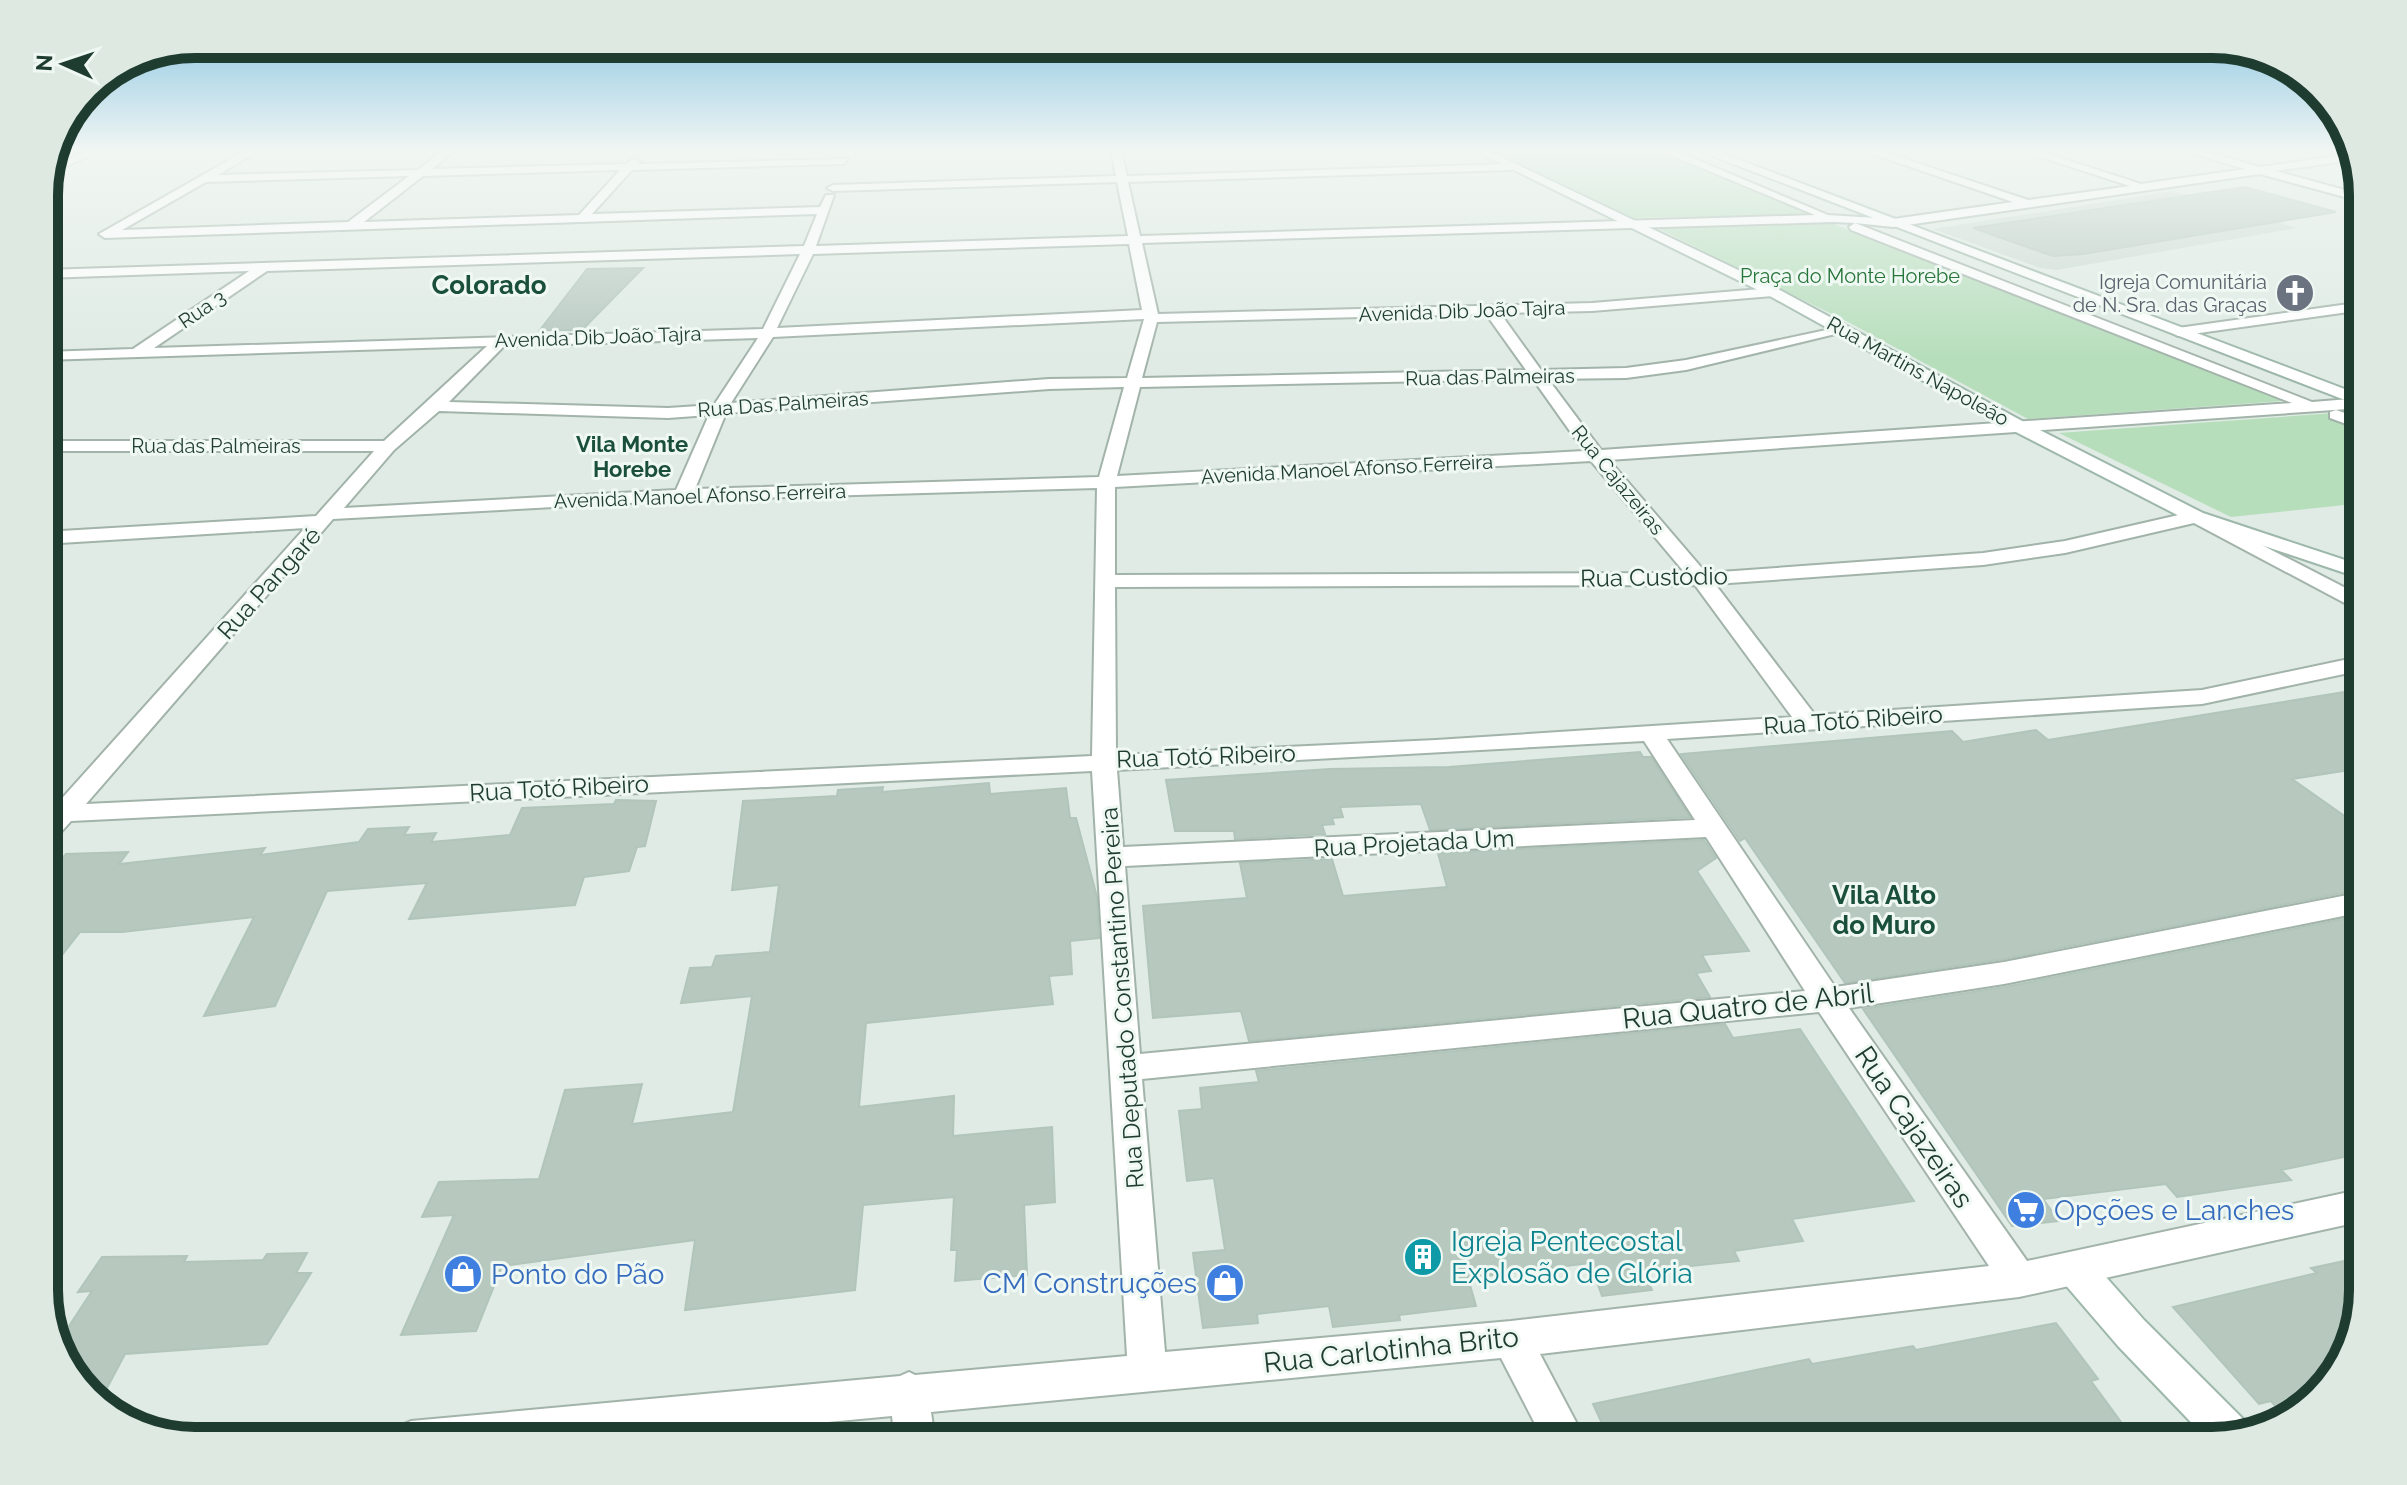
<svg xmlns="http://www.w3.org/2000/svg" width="2407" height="1485" font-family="Raleway,sans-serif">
<rect width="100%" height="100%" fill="#dfebe4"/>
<path fill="#cddbd3" d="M2174,191l123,37 -240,42 -17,-2 -107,-39z"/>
<path fill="#b6debb" d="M1494,151h164l158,64 -182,3z
M1826,221l457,180 -255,18 -178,-96 -197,-97z
M2363,411v92l-132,14 -172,-84z"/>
<path fill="#b7c9bf" stroke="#b1c5ba" stroke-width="2" d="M2245,187l91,25 -253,42 -30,2 -80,-28z
M643,268l-61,62h-42l47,-61z
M2363,689v79l-71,11 71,50v60l-359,70 -159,24 -100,-145 -5,3 -59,-87 271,-23 11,11 73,-12 12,10z
M1640,752l3,5h8l39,60 -260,13 -9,-26 -81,3 3,10 -11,1 2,6 -12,1 3,9 -90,5 -1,-8h-59l-9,-51 164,-11 119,-2z
M989,783l1,11 76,-6 4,30h6l21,79 2,41 -29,3 2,33 -23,2 4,28 -187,19 -7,84 95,-11 -1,40 99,-9 3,75 -31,3 3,70 -72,6 2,-31h-6l3,-53 -91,8 -8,85 -170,20 10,-70 -193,26 -26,65 -75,4 53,-120 -32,2 17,-35 100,-3 26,-89 77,-6 -10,40 101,-12 19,-116 -71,7 9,-35 22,-1 4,-11 54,-4 9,-67 -47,5 11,-89 94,-5 1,-6 45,-3 -1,5z
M616,800l40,1 -11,45 -8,1 -8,24 -45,6 -9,28 -166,14 18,-36 -100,8 -52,115 -71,10 50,-99 -132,15h-42l-36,46v-98l22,-26 62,-2 -9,12 146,-16 -5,7 99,-13 9,-13 41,-2 -5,8 32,-2 -5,9 79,-7 12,-27 92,-4z
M1704,840l12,18 -19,13 52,80 -47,4 9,16 -15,2 14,24 -461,44 -8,-30 -88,7 -10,-112 104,-8 -7,-35 92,-4 11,37 104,-9 -9,-34z
M2363,915v238l-82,17 10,10 -114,17 -11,-13 -123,15 16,22 -47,5 -149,-217 142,-22z
M1725,1024l8,14 67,-9 114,172 -122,18 11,22 -69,10 5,10 -96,10 9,19 -50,6 -12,-33 -122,15 8,28 -77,9 1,5 -67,7 -4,-21 -72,8 1,9 -55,5 -10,-75 32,-3 -11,-72 -27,3 -8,-70 23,-2 -2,-21 59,-6 -3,-11z
M307,1253l-11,20h15l-44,71 -142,10 -25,47 -36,-35 -6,-23 34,-52 -14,1 24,-35 85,-1 -3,6 79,-2 4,-6z
M2363,1257v34l-20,75 -55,55 -17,-20 -12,3 -86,-97 144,-34 -6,-5z
M2056,1323l42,56 -7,2 44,60h-525l-17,-37 216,-45 3,5 101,-18 3,4z"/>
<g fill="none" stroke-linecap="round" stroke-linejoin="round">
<defs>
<path id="street" d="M85,151h14l-49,23 3,-8z
M245,151h13l-40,24 200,-5 24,-19h12l-22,18 194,-5 9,-6 5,3 -2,3 210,-5 -4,5 -212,6 -40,44 228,-7 6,-12h8l-18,51 312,-10 -11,-54 -284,9 -6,-3 6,-3 283,-9 -5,-25h10l6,25 384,-12 5,3 -5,3 -383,12 12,54 675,-21 -154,-64h15l152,64 65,4 120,-17 -149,-51h17l147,49 102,-14 -108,-35h17l102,33 104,-15 -60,-18h18l57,16 93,-13 1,6 -78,11 87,24v7l-103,-28 -367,53 -38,-4 457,179 51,-4v10l-754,52 97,113 277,-20 82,-12 131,-30 167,86v14l-7,-2 -162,-86 -129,30 -82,12 -268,19 100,131 387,-25 161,-34v14l-161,34 -535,35 168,248 169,-25 359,-70v20l-359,72 -155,24 178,253 336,-72v32l-344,76 -479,57 46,87h-42l-43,-83 -570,54 4,29h-40l-3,-25 -267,25h-234l6,-14 14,-6 489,-45 9,-4 6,3 212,-19 -35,-585 -1021,50 -18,20 -9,3v-38l12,-1 249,-277 -261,16v-12l272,-16 58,-65h-330v-10h340l103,-95 -443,14v-8l89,-3 116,-78 -205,7v-8l760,-24 13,-32 -712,24 -6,-4zM620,170l-41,45 -215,7 59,-46zM409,176l-61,46 -226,8 84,-48zM1832,222l23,1 -6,4 2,3 441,173 -691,47 -53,-71 78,-1 60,-8 166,-40 -7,-4 -159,34 -60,8 -85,2 -41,-57 92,-2 181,-15 7,-4 -7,-4 -181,15 -434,11 -16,-71zM1129,244l13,66 -365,18 36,-74zM800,254l-37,75 -609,19 113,-77zM1486,314l40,56 -384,8 15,-56zM1144,319l-17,59 -78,1 -318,24 42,-66zM758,338l-44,67 -46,3 -219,-6 55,-56zM1533,379l51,72 -467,25 23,-89zM1124,387l-25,90 -404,12 31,-76 323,-24zM439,411l229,7 41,-3 -33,75 -332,18 50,-58zM1591,461l94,112 -570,2v-88zM1097,488l-5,268 -1006,48 247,-285 350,-19zM1695,585l97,132 -356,23 -320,15 -1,-168zM1644,741l51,79 -572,27 -6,-77zM1706,837l99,154 -665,63 -15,-188zM1819,1012l170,254 -478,55 -346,31 -23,-273z
M2363,302v8l-185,26 -7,-4 7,-4z
M2336,410l27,9v11l-33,-12v-6z"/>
<path id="secondary" d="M1475,151h14l289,138 246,133 179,91 160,53v13l-174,-58 -177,-91 -244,-135z
M1700,151h16l647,245v11z
M2076,1253l13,5 55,62 102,102 4,9 -41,10 -91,-95 -55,-64 -5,-12 5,-12z"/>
</defs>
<use href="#street" stroke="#a2b3aa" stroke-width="4"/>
<use href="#secondary" stroke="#9db7aa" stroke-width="4"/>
<use href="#street" fill="#fff" fill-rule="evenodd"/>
<use href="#secondary" fill="#fff" fill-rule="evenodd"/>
</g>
<linearGradient id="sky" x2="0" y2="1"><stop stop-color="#7fc0e0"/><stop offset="0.42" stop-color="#f1f6f3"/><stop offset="1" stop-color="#f1f6f3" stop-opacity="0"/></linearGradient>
<rect width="2407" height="359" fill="url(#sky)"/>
<defs>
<symbol id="church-disc" viewBox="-11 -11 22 22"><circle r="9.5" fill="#6b7280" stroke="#eff8f2"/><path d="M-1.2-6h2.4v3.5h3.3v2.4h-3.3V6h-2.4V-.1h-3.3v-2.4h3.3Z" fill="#fff"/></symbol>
<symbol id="supermarket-disc" viewBox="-11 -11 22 22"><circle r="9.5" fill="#3f7fe0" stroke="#eff8f2"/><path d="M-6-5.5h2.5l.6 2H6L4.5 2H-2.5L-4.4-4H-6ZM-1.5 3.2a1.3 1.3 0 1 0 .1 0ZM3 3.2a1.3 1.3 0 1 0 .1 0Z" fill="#fff"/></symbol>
<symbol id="building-disc" viewBox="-11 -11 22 22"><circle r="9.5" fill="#0f9aa8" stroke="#eff8f2"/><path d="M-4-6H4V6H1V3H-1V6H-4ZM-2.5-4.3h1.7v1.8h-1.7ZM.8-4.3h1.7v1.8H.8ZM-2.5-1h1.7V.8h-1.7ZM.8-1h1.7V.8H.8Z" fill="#fff"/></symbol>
<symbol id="shop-disc" viewBox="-11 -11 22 22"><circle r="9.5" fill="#3f7fe0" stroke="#eff8f2"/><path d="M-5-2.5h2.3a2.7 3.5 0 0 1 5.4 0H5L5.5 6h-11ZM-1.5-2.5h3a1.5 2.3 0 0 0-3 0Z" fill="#fff"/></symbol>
</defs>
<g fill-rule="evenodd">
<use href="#church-disc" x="2273" y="271" width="44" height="44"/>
<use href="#supermarket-disc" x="2004" y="1188" width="44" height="44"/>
<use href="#building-disc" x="1401" y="1235" width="44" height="44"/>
<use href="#shop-disc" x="441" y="1252" width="44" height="44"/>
<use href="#shop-disc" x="1203" y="1261" width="44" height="44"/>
</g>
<g text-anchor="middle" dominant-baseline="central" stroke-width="6" stroke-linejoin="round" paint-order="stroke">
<g font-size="20" fill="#27753a" stroke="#eff8f2">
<text x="1850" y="276">Praça do Monte Horebe</text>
</g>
<g font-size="20" fill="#5b616d" stroke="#eff8f2" text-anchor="end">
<text x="2267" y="282">Igreja Comunitária<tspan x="2267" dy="23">de N. Sra. das Graças</tspan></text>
</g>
<g font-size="20" fill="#1f3c30" stroke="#eff8f2">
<text transform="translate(202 309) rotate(-34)">Rua 3</text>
<text transform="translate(1462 311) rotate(-2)">Avenida Dib João Tajra</text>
<text transform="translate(598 337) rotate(-2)">Avenida Dib João Tajra</text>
<text transform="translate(1918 371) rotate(29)">Rua Martins Napoleão</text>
<text transform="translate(1490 377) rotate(-1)">Rua das Palmeiras</text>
<text transform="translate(783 404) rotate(-4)">Rua Das Palmeiras</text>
<text x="216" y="446">Rua das Palmeiras</text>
<text transform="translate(1347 469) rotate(-3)">Avenida Manoel Afonso Ferreira</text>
<text transform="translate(1618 480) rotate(51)">Rua Cajazeiras</text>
<text transform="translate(700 496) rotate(-2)">Avenida Manoel Afonso Ferreira</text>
</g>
<g font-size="22" font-weight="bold" fill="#1a4f3b" stroke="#eff8f2">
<text x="632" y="444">Vila Monte<tspan x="632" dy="25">Horebe</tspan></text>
</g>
<g font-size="24" fill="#1f3c30" stroke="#eff8f2">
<text transform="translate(1654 577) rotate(-1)">Rua Custódio</text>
<text transform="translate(269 583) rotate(-48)">Rua Pangaré</text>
<text transform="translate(1853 720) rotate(-4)">Rua Totó Ribeiro</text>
<text transform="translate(1206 756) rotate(-2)">Rua Totó Ribeiro</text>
<text transform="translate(559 788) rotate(-3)">Rua Totó Ribeiro</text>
<text transform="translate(1414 843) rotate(-3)">Rua Projetada Um</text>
<text transform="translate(1122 998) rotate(-94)">Rua Deputado Constantino Pereira</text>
</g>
<g font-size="26" font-weight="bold" fill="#1a4f3b" stroke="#eff8f2">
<text x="489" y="285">Colorado</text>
</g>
<g font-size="26" font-weight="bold" fill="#1a4f3b" stroke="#eff8f2">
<text x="1884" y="895">Vila Alto<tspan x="1884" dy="30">do Muro</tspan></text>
</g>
<g font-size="28" fill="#1f3c30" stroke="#eff8f2">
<text transform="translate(1748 1006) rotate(-6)">Rua Quatro de Abril</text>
<text transform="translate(1914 1127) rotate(56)">Rua Cajazeiras</text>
<text transform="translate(1391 1350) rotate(-6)">Rua Carlotinha Brito</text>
</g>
<g font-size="28" fill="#366cbe" stroke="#eff8f2" text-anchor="start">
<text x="2054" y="1210">Opções e Lanches</text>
<text x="491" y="1274">Ponto do Pão</text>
<text x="1197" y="1283" text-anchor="end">CM Construções</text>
</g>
<g font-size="28" fill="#0d838f" stroke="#eff8f2" text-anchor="start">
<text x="1451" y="1241">Igreja Pentecostal<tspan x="1451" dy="32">Explosão de Glória</tspan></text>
</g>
</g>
<path d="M0 0H2407V1485H0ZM195 58H2212A137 137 0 0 1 2349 195V1290A137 137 0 0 1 2212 1427H195A137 137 0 0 1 58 1290V195A137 137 0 0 1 195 58Z" fill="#dee9e2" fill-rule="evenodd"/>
<path fill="none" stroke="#1f3c30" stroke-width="10" d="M195 58H2212A137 137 0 0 1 2349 195V1290A137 137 0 0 1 2212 1427H195A137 137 0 0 1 58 1290V195A137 137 0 0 1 195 58Z"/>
<g transform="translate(64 64) rotate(273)" stroke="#eff8f2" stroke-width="6" paint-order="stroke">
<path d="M0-6L14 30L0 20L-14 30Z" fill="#1f3c30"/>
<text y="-12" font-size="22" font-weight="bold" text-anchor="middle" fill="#1f3c30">N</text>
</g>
</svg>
